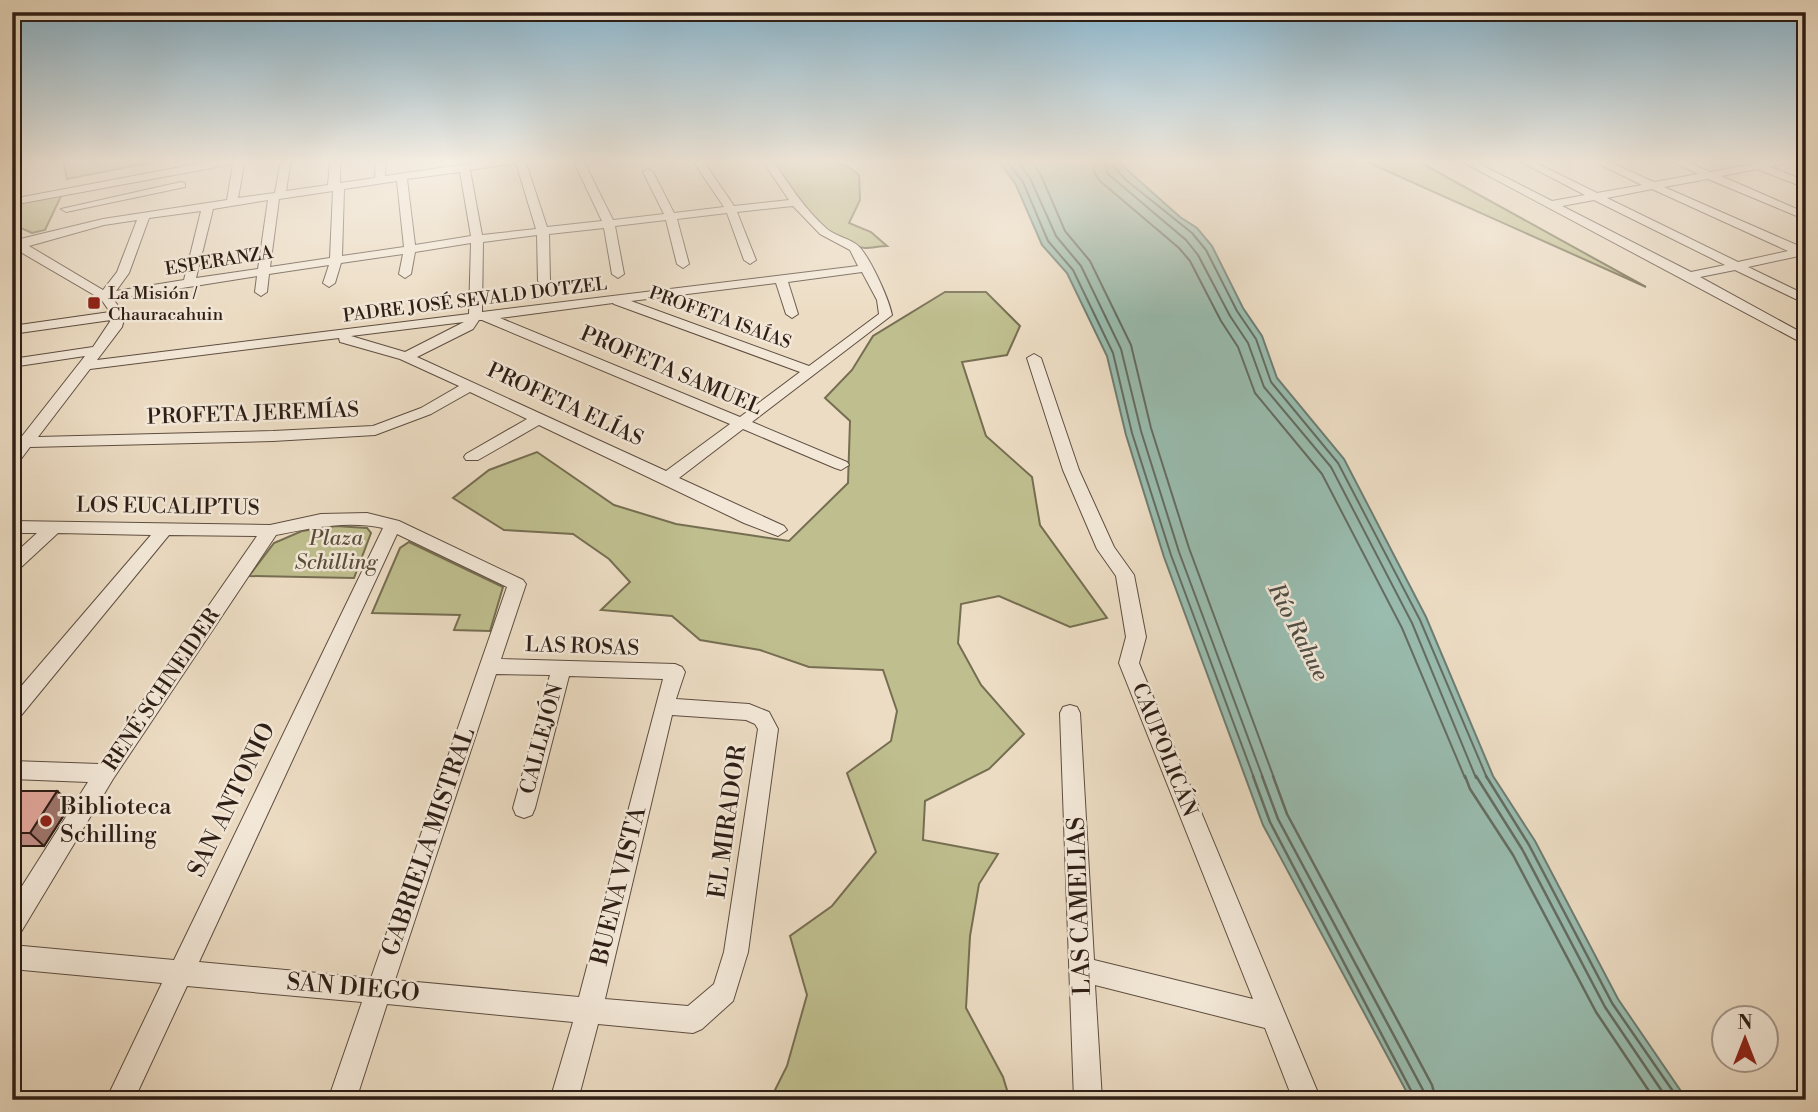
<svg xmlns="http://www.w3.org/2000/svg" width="1818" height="1112" font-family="'Libre Bodoni',serif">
<rect width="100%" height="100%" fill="#ecdcc3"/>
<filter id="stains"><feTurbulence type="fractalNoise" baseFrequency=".00286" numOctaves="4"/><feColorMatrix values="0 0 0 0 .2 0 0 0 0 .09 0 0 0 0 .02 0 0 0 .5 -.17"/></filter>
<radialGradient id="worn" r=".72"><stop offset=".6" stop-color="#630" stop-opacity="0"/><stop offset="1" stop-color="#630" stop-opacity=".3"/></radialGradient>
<path fill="#bfbe8e" stroke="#766e52" stroke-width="2" d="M63,160h89l1,2 -86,17z
M772,160c27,0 66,-6 87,15l1,25 -11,23 22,9 16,14c-7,0 -15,2 -22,2 -40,-3 -72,-58 -93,-88z
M1376,160h40l230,127 -279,-125z
M62,194l-17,36 -13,3 -20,-9v-20z
M945,292h41l34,34 -13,29 -45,7 24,74 46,41 8,48 67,93 -37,9 -71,-31 -38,8 -3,39 23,42 43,49 -35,35 -64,32 -2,39 75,14 -19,30 -9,52 -4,72 37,69 7,23h-240l17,-34 20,-71 -17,-59 42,-30 44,-54 -29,-79 44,-32 6,-30 -14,-41 -74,-3 -49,-17 -60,-10 -28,-24 -71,-6 29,-28 -21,-23 -36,-25 -69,-4 -51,-32 36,-28 48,-18 77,53 62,19 113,17 59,-58 2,-62 -25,-23 27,-28 21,-34z
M336,526l31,2 4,5 -17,45 -105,-2 25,-33 28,-12z
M409,542l94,45 -13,44 -36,-1 6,-15 -88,-2 28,-65z"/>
<path fill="#99bcaf" stroke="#6e7d72" stroke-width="2" d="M998,160h118l64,57 17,11 15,18 31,62 19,28 15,42 67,81 82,158 67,159 42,65 83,158 69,101h-276l-148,-275 -99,-268 -38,-122 -19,-79 -40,-83 -25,-28 -26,-60z"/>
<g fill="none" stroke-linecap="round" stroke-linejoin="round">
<path stroke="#646d62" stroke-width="2" d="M1006,160l17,22 25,59 25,29 40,83 19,80 39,122 83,223
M1017,160l13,18 26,58 25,30 40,83 20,82 38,121 84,226
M1030,160l10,13 25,58 25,30 41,84 20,83 38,120 85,230
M1093,160l1,12 6,9 79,67 11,13 31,60 17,26 17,46 67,81 80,154 63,150
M1103,160l5,14 78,66 12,15 32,61 18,27 16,44 67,80 81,156 64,155
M1112,160l2,7 12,13 66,53 14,17 31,61 19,28 15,43 67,81 82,157 67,158"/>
<path stroke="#646d62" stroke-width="2.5" d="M1253,776l17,46 146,278
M1262,776l16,43 145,271 2,10
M1273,776l14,38 145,271 4,15
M1465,776l5,13 43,66 83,157 59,88
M1476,776l46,73 83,158 63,93
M1486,776l43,69 83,158 67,97"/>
<defs>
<path id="minor" d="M218,160h27l-7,38 37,-5 6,-33h10l-5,31 42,-6 2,-25h10v23l35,-5 1,-18h10l-1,16 110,-16h30l22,67 55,-6 -29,-61h10l30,60 51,-6 -21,-42 5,-3 5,3 21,41 50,-6 -29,-43 5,-3 4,1 30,44 55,-6 -27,-40h10c17,24 33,50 55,69 9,7 20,9 29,15 12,8 33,55 36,71l-140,107 95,40 2,3 -8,5 -6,-2 -92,-39 -64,49 105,48 3,4 -9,6 -34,-13 -205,-98 -61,35h-12l-2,-3 2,-3 61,-35 -57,-27 -39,22 -56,21 -102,6 -243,6 -12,16 -6,2v-16l73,-93 -73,11v-8l81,-12 18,-27 -99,14v-8l98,-14 -9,-13 -89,-52v-6l91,-22 124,-19 6,-36 -221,41v-6zM516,163l20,66 -54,6 -12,-65zM460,172l11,64 -56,9 -8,-66zM397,181l7,66 -62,9 2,-67zM333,191l-3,67 -60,9 9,-68zM268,200l-10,69 -62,9 17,-69zM793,206l27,28 30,16 8,16 -376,46 1,-70 54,-7 1,46 6,4 6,-4 -1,-47 55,-6 8,46 6,4 6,-4 -9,-48 51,-6 11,44 6,4 6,-4 -12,-45 50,-6 17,47 6,4 6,-4 -19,-48zM201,211l-17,69 -68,11 13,-18 20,-55zM137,220l-20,52 -14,18 -74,-44 75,-21zM471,243l-2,71 -372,46 25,-33 3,-12 -12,-16 144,-23 -2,16 6,4 6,-4 2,-18 60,-9 -6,18 6,4 6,-4 6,-20 62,-9 -4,20 6,4 6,-4 4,-22zM862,272l15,28 2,14 -70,52 -178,-65 145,-18 10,31 6,4 6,-4 -10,-32zM613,303l1,1 186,68 -60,45 -240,-99zM479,320h3l248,104 -64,47 -249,-114 56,-28zM464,322l-59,30 -54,-16zM339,338l1,4 60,17 59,27 -38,22 -48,18 -100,5 -235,6 52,-68z
M1459,160h13l80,41 33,-6 -68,-35h13l67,33 45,-8 -51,-25h14l49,22 44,-8 -29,-14h14l27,12 65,-12h22l-27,7 36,14v7l-49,-19 -36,7 85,37v7l-98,-41 -44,8 142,62v9l-7,-2 -51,11 58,28v9l-71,-34 -35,7 106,58v10zM1652,189l136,62 -50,11 -131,-64zM1594,200l131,65 -34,7 -129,-66z
M181,182l4,1v4l-119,25 -5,-3z
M1034,354l7,4 38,112 35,77 20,28 12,62 -7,26 182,437h-28l-28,-72 -170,-43 7,115h-28l-14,-387 3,-6 7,-2 7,2 3,6 14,247 159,39 -134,-336 7,-26 -10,-61 -19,-27 -34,-79 -36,-112z
M367,513l32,8 124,59 3,4 -25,75 174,5 7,3 3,5 -9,27 73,5 20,8 9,17 -30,223 -15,49 -31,28 -9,4 -95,-9 -20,76h-28l23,-78 -186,-18 -31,96h-28l34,-98 -175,-16 -53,114h-28l56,-117 -150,-14v-24l162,15 209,-432c-36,-8 -72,0 -107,7l-163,244 -92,153 -9,4v-34l76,-120 -76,-3v-18l87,3 158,-228 -88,-1 -150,183 -7,2v-23l139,-162 -93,-2 -40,37 -6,2v-16l25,-23h-25v-12l258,4 51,-11zM397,534l110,53 -136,391 -172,-16zM496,674l54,1 -37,133 3,7 8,3 8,-3 3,-7 34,-132 94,3 -84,318 -184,-17zM672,715l74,5 9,4 3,5 -34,223 -10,32 -26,22 -83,-7z"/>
</defs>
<use href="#minor" stroke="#5e4e41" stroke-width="2"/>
<use href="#minor" fill="#f3e8d8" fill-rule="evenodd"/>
</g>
<path fill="#c39087" stroke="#2e1e16" stroke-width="2" d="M57,791l14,13 -27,42h-32v-43z"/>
<path fill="#9f766e" stroke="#2e1e16" stroke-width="2" d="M57,791l14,13 -27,42 -14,-13z"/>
<path fill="#e3a89d" stroke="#2e1e16" stroke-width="2" d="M21,791h36l-27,42h-18v-30z"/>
<linearGradient id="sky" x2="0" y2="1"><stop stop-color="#88b7d1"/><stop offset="0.51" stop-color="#f6efe4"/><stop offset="1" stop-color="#f6efe4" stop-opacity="0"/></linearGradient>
<rect width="1818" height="316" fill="url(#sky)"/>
<g fill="#8f2418" stroke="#f3e8d8" stroke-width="2.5">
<rect x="87" y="296" width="14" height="14" rx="3.5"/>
<circle cx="46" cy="821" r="7"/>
</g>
<g text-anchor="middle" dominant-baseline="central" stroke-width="5" stroke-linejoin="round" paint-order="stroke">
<g font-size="18" fill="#2e1e16" stroke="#f3e8d8">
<text transform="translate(219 261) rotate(-9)">ESPERANZA</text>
<text transform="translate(475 300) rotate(-7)">PADRE JOSÉ SEVALD DOTZEL</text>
<text transform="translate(720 318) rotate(20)">PROFETA ISAÍAS</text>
</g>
<g font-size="18" fill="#2e1e16" stroke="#f3e8d8" text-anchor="start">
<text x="108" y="293">La Misión /<tspan x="108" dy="21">Chauracahuin</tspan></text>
</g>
<g font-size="21" fill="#2e1e16" stroke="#f3e8d8">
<text transform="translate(671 371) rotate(23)">PROFETA SAMUEL</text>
<text transform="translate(565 405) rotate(25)">PROFETA ELÍAS</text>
<text transform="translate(253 414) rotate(-2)">PROFETA JEREMÍAS</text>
<text transform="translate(168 507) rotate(1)">LOS EUCALIPTUS</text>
<text transform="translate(582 647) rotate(2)">LAS ROSAS</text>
<text transform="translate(162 690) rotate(-56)">RENÉ SCHNEIDER</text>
<text transform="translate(542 739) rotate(-75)">CALLEJÓN</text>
<text transform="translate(1164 750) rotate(68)">CAUPOLICÁN</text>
</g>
<g font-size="21" font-style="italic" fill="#5a4e3a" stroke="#f3e8d8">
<text x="336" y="539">Plaza<tspan x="336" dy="24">Schilling</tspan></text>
</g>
<g font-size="23" font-style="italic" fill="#4e4d44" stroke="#f3e8d8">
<text transform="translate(1298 632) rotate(63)">Río Rahue</text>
</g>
<g font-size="24" fill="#2e1e16" stroke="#f3e8d8">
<text transform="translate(232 800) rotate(-64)">SAN ANTONIO</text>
<text transform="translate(728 822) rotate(-82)">EL MIRADOR</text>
<text transform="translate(429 842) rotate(-71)">GABRIELA MISTRAL</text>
<text transform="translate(619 886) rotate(-76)">BUENA VISTA</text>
<text transform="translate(1080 906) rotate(-92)">LAS CAMELIAS</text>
<text transform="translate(353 988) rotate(5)">SAN DIEGO</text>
</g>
<g font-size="24" fill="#2e1e16" stroke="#f3e8d8" text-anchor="start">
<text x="60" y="807">Biblioteca<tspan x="60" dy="28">Schilling</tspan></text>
</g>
</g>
<rect width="1818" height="1112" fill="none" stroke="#ecdcc3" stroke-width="42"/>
<rect x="14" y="14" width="1790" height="1084" fill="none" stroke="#2e1e16" stroke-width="3.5"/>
<rect x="21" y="21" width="1776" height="1070" fill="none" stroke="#2e1e16" stroke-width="2"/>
<g transform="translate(1745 1039)"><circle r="33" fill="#f3e8d8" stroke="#a4978a" stroke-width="2"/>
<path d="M0-5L12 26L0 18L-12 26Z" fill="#8f2418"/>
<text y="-10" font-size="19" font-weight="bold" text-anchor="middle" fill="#2e1e16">N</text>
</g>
<rect width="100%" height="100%" filter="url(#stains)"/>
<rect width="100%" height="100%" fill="url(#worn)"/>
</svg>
